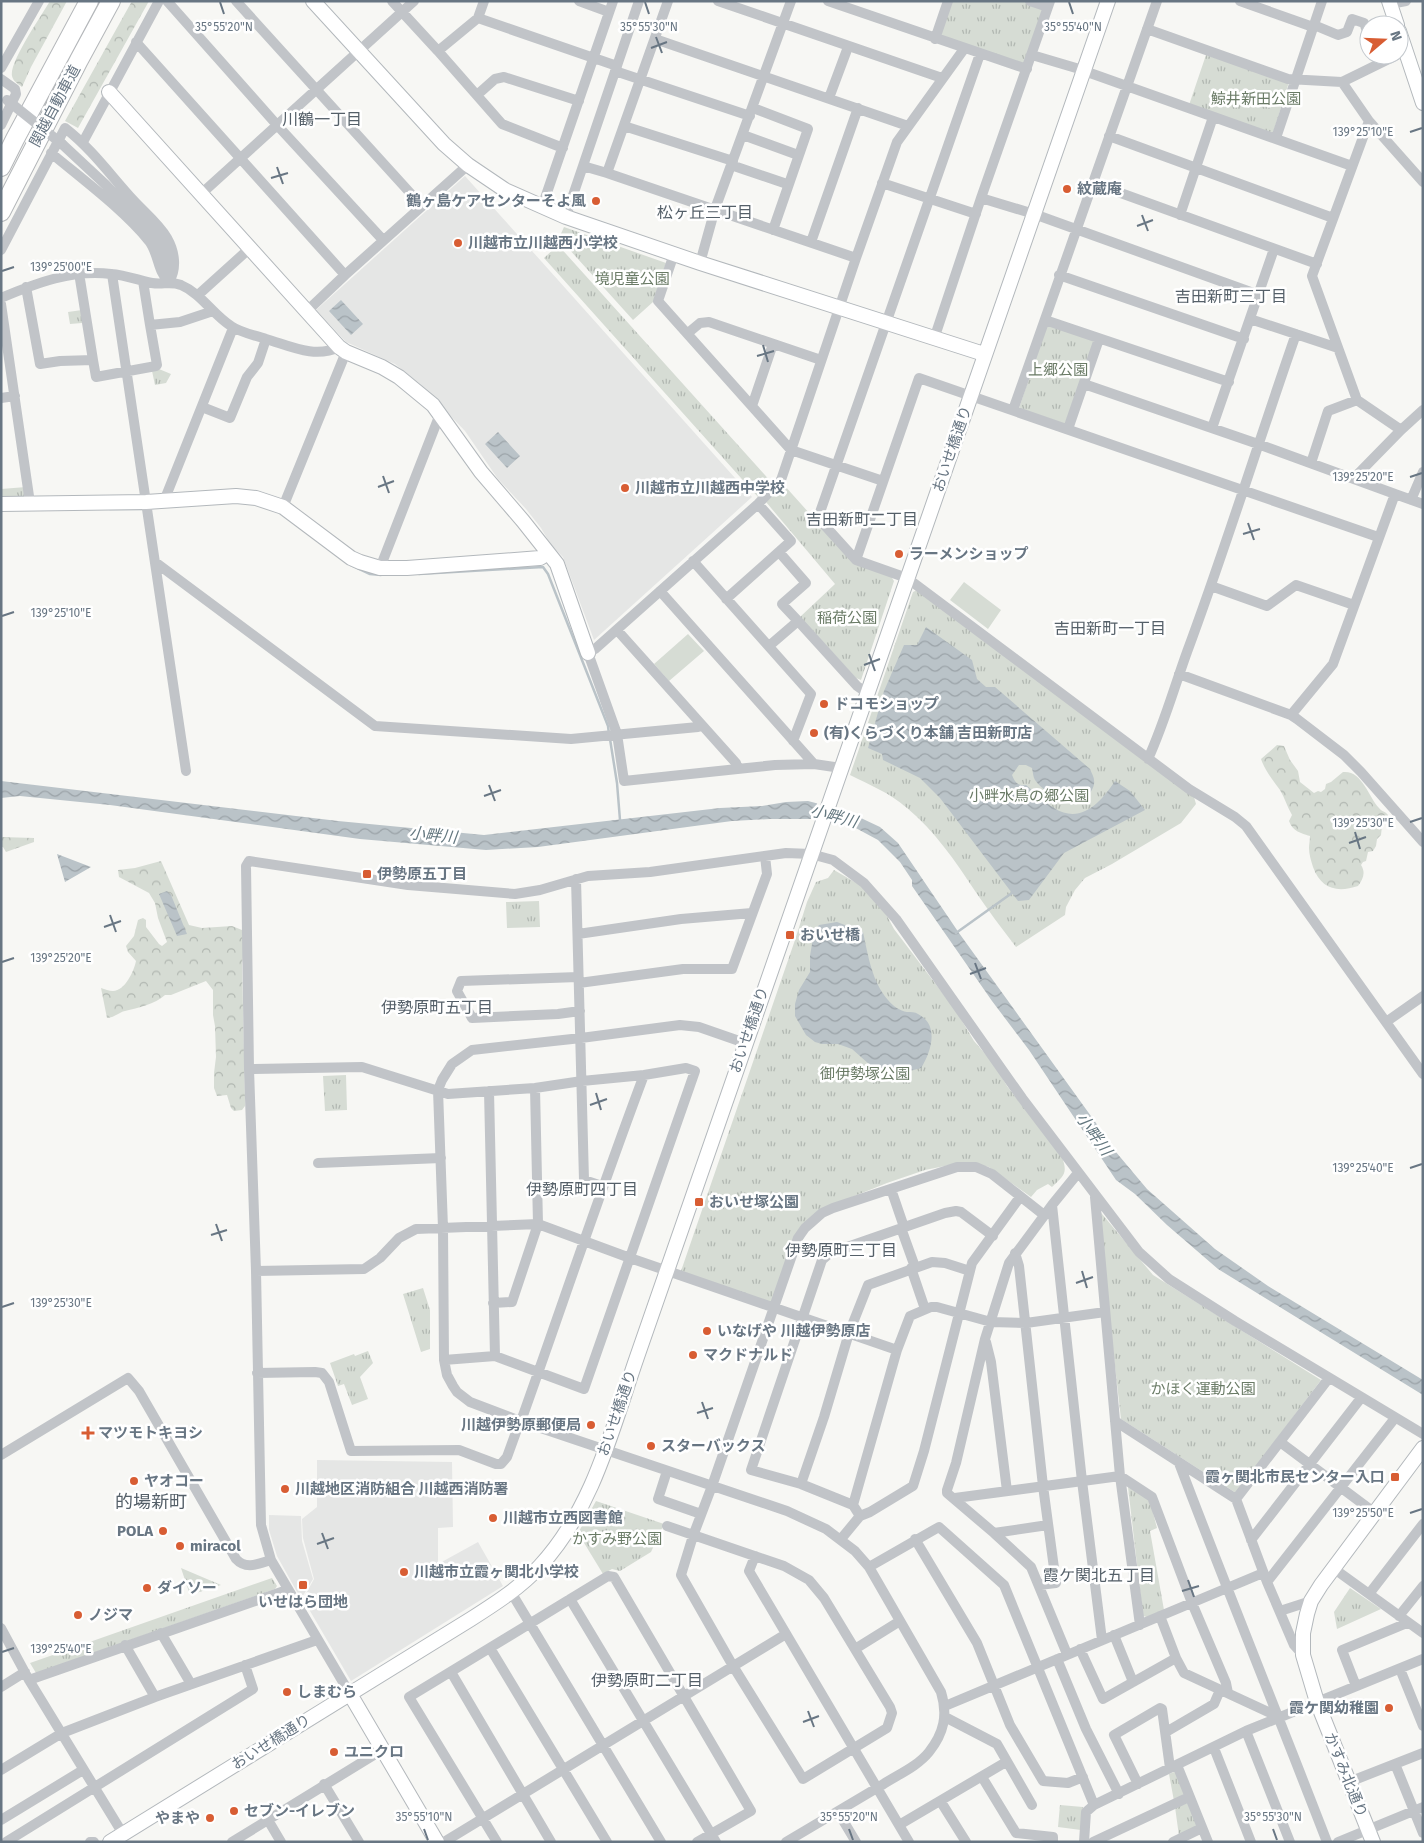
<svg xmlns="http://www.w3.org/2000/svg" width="1424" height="1843" font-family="'Fira Sans','Noto Sans JP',sans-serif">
<defs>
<pattern id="forest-crowns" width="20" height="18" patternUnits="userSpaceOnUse" patternTransform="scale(1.25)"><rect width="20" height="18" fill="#d6dcd4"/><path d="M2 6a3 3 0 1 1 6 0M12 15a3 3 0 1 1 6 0" fill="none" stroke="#b1b7b1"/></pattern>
<pattern id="park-tufts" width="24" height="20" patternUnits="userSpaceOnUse" patternTransform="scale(1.25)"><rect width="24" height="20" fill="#d6dcd4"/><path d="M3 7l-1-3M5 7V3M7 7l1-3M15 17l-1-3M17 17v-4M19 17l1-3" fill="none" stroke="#b1b7b1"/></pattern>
<pattern id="water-waves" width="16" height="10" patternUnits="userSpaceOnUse" patternTransform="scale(1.25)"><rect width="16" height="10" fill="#bac3c8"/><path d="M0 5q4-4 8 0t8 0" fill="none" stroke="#9ba3a8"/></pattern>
</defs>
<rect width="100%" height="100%" fill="#f7f7f4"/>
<path fill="#e5e6e5" d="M465,176l287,321 -158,143 -31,-83 -12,-12 -10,-17 -15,-19 -28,-30 -33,-48 -45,-47 -25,-20 -49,-22 -30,-32z
M317,1460l135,2 1,65 -15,1v36l40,-22 25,44 -152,95 -48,-82 11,-20 -11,-41 -1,-19 15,-12z
M269,1515l32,1 1,25 11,38 -12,20 -24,-43 -8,-26z"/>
<path fill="#d6dcd4" d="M964,582l37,28 -13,19 -38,-29z
M688,634l16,17 -35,30 -15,-17z"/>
<path fill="url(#forest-crowns)" d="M50,1h17l-36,66 -9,20c-4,-3 -9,-6 -10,-11 -3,-14 30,-61 38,-75z
M132,1h17l-71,127 -13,-7z
M1277,745l7,1 6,14 8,11 2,11 14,11 4,-2 3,1 4,-3 1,-5 5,-2 12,-10c19,-2 25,24 36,36 3,4 6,3 9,7l-1,5 -5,6 -1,9 -4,4 -1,7 -3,5 -5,1 -2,9 -3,1 -2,3c5,8 2,14 -3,21 -21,7 -37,3 -45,-19 -2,-6 -4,-13 -4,-19 0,-4 1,-8 1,-12 -9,-3 -17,-4 -21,-15l3,-6c-5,-8 -7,-17 -12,-25 -7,-10 -15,-19 -19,-31z
M1,837l33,1v4l-28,10 -3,-5h-2z
M161,861l28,64 13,3 30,-2 10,4 2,20 -2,14 3,134v8l-3,4 -8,1 -3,-3 -4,-13 -10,1 -3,-8v-15l2,-16 -1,-31 -2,-11v-25l-7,-9 -35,14h-6c-10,9 -27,13 -40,16 -6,1 -9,6 -18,7l-6,-30c4,1 8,3 12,3 12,0 21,-20 23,-30l-8,-9 -2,-6 8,-10 4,-16 5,-2 3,2v7l13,17 3,2 5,-4 -9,-24 -3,-15 -6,-10 -30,-16 -1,-7 17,-2z"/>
<path fill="url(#park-tufts)" d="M950,1h73l22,7 -20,57 -87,-28z
M1206,55l83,27 -16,51 -84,-28z
M564,227l102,36 -13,39 -20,18 -74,-82z
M558,245l215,239 -15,13 -214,-239z
M82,310v13l-12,1 -2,-12z
M1047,325l47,16 -29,83 -46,-16z
M159,369l12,5 -5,9 -11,2 -3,-14z
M784,485l70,78 36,12 4,6 -33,99 -5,-2 -56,-61 35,-33 -69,-82z
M26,487l-1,11h-23l-1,-9z
M917,590l277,207 2,7 -15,19 -69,41 -27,14 -10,12 -9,17 -1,8 -49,32c-14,-18 -28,-37 -41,-56 -20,-30 -40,-60 -68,-83 -17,-15 -37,-23 -57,-33l63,-183z
M834,870l26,15 26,29 8,15 62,82 18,30 20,23 13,22 55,71c6,17 2,18 -10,30l-4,-3 -11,6 -6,7 -42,-30 -24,-5 -40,8 -38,13 -70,28 -45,90 -4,1 -87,-31 114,-331 12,-38 9,-20 12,-4z
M539,901l1,26 -33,1 -1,-26z
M346,1075l1,35 -22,1 -2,-35z
M1097,1208l56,67 168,105 -85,113 -115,-74z
M423,1288l7,22v39l-9,3 -18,-58z
M368,1351l5,12 -13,14 8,22 -16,6 -8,-21 -6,2 -8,-23 24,-9 1,2z
M1131,1486l18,11 8,31 -7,3 14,79 -17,7 -4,-1 -15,-129z
M596,1501l68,23 -13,28 -31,19 -8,-2 -9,5 -25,-41z
M181,1568l40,17 -31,10z
M272,1578l5,8 -2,3 -239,84 -6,-10z
M1350,1588l31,21 -44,20 -3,-17z
M1174,1772l3,1 8,20 -11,8 -5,-27z
M1188,1803l10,22 -19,11 -4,-29z
M1060,1805l23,2 -2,23 -23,-3z"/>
<path fill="url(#water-waves)" d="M341,300l22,24 -12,11 -22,-24z
M498,432l22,24 -13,12 -22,-24z
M926,627l46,33 5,19 9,8h9l95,82c2,5 5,9 4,15 -2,13 -19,22 -31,17 -8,-3 -23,-13 -28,-21 -2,-3 -2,-8 -3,-12l-6,-3h-7l-7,10c3,8 6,11 14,10 10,8 18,17 28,23 27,17 47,-6 61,-27l15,10 15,19 -81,43 -35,47 -11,1 -78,-103 -20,-20 -37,-18 -1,-6 -14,-6 16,-57 20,-46h13z
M1,781l337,40 146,14 236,-27 42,-2 24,-4 22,-1 38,10 34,16 18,16 61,90 142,197 4,9 42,50 68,60 53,37 155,94v15l-205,-126 -51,-44 -32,-31 -19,-14 -87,-130 -37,-49 -80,-115v-6l-12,-18 -22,-22 -39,-21h-69l-38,2 -194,26 -52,3 -126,-11 -250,-34 -90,-9 -19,2z
M57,854l34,13 -26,15z
M167,891l4,4 16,39 -10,2 -18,-42z
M837,922l26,10c5,23 9,50 25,68 5,6 12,11 19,12 4,0 8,0 11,2 22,11 13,38 3,54l-30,8 -13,-4 -26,-23 -14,-5h-16l-7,-2 -9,-7 -11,-19v-12l4,-14 11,-18v-16l4,-24 5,-7z"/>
<path fill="#f7f7f4" d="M818,801l20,6 -5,15h-23z"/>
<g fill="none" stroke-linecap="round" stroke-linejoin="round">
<path stroke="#bac3c8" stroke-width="2.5" d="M110,509h35
M351,565l19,9 11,1
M419,574l124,-7 5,7 60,152 1,8
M610,739l7,44 3,37
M956,933l56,-40"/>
<defs>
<path id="secondary" d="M313,1l131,143 24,21 37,25 61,27 134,46 284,91
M1389,1l8,24
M1399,31l24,72
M109,92l230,255 7,5 36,15 17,10 34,28 48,67 42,49 34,43 31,89
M1,504l145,-2 90,-6 20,2 27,9 68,51 9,4 20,6h27l133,-10 8,-5
M350,1694l87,148
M110,1842l361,-223c25,-16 50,-32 69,-53 53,-57 72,-137 97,-209l471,-1356
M1373,1842l-56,-140 -14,-47v-22l4,-19 4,-13 10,-16 102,-137"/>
<path id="highway" d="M1,167l14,-28 74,-138
M1,212l78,-152 32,-59"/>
</defs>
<use href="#secondary" stroke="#b3b8bc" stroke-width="16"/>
<use href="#highway" stroke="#b4b7ba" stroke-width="20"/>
<path stroke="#c1c4c8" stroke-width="10" d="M167,1l110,124 106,115
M236,1l186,205
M392,1l46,50 64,73 61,24
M579,1l30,11
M718,1l224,77
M828,1l199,68
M1030,1l18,6
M1240,1l73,26
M1390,4l16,-3
M478,18l139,48
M1314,25l24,10 9,-3 5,-13 12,4 5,13
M1147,29l141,50 54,3 55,-27
M655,39l253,87
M935,39l13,-38
M136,42l209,233
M438,51l40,-33 6,-17
M980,54l-162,464 38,42 51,18 282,211 46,28 11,9 177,248
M1032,55l44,13 276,98
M1,68l38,-67
M615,71l135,45
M1,79l14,10 1,5 -15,31
M1342,82l27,39 54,61
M477,95l18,-16 9,-2 75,24
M829,98l19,-51
M753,108l55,21 -35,101
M1369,121l-57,155 45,124 44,30
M624,126l109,35
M743,135l55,20
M1109,136l224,82
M1276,138l46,-137
M83,142l76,-141
M62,144l44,41 53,56 4,11 6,27
M51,153c31,26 73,57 98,88 10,13 8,30 20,41
M731,165l56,19
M583,166l24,7 249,85
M607,173l61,-172
M882,183l94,31
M1093,183l224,81
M201,194l213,-193
M981,198l53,16 225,81
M542,207l71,-206
M568,210l71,-209
M1180,215l33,-98
M811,242l47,-134
M1,250l64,-122c27,21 46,48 69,73 11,12 25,23 33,37 8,14 10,31 2,44
M674,254l-16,47 133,149 92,31
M700,263l15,-54 76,-208
M79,273l14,87
M112,274l74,497
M1059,275l185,64
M143,281l7,44
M26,287l14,77 20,-3 33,-1 3,17 60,-11 1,-1 -7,-40 30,-3 33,-11
M198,295l52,-47
M1,298c35,-15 72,-29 110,-24 14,1 27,6 41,9 10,2 19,-2 29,2 21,9 31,29 50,41 10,7 24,9 35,13 24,7 49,20 73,8
M1,304l29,199
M306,312l39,-37 123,-110
M1250,319l88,29
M1045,320l184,62
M688,333l12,-10 9,-1 112,38
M934,339l47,-141 69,-197
M1084,384l174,60 137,50
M1,398l14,-2
M752,406l21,-62
M202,407l28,11 17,-41 11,-14 8,-24
M1013,410l144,-409
M1212,428l62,-179
M1068,429l31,-90
M1311,463l17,-52 29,-11
M1354,478l47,-48 22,-20
M1411,500l12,-28
M164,501l69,-173
M283,507l63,-155
M779,552l27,31 -24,21 16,17
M856,560l63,-182 459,159
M693,561l118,133 -18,47
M155,562l220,164 196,13 127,-12 3,-3
M380,568l60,-154
M1211,586l56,20 29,-21 58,20
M660,591l154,173
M726,599l65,-58 -33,-37
M617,630l119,133 2,6
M769,646l29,-25 59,65 10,7
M1179,674l112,41 6,4 47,36 17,17 62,70
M1291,715l42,-51 62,-170 28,10
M1148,759c16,-35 26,-71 39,-107 39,-105 72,-212 109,-318
M841,768l-27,-4 -39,1 -151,16 -7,-47 -29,-81 7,-4 163,-145 23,-24 75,-222 41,-116 67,-93
M576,879l8,301 18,6
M578,934l103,-15 71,-6
M578,977l-117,4 -4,10 15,27 86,-4 22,-3
M579,983l104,-14h49l35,-95 -2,-18
M1386,1022l37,-26
M745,1043l-46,-16 -19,-2 -99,13 -109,12 -20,14 -10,16 -4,10 5,138 1,132 3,15 6,11 4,6 13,10 50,19 267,90 39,18 29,22 14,16 72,125c7,23 3,41 -12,60 -12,15 -32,23 -47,33 -32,19 -64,38 -96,57
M249,1069l113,-2 86,27 87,-6 47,-7 62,-6 42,-7 9,3 -111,318 -89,-33 -51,4
M489,1091l6,265
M318,1163l123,-5
M891,1189l13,38
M1095,1197l25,279 20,149
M1052,1205l30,276 20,159
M901,1228l14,39
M1015,1253l4,13 24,220 13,97 -17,2
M911,1268l14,41
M256,1271l108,-2 16,-11 19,-20 17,-9 122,-5 92,34 267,92
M493,1303l19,-1 26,-78 -3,-136
M986,1342l5,20 16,129
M257,1373l58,-1 7,1 7,9 22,69 108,-1 37,14h5l6,-7 13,-36
M521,1421c41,-115 80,-232 123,-346
M1115,1421l121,78 31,83 27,63 9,10
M1280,1442l95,71
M1,1455l127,-77 11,13 97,168c10,11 22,5 35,1
M1179,1463c48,127 99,252 148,379
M667,1471l-9,28 43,15
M801,1484l23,-67 25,-84 19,-48 64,-23 13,1 25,8
M955,1498l165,-22 32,21 40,106 34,80 2,10
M1236,1499l93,-121
M853,1505l44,-155 13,-34 21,-9h6l54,15 35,1 79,-11
M860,1516l-7,-11 -52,-21 -50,-14 71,-210 8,-7 115,-40 11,-2 5,1 32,24
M667,1526l117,40 25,14 15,18 66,109 2,6 -5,15 -84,51 -70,-113 -52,-91 12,-39 19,-50 86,-248 7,-10 8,-7 9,-8 11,-5 124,-41h19l16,7 52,41
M994,1533l54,-8
M841,1539l19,-23 10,-4 43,-26 11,-35 48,-188 48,-66
M915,1539l62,104 33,82 33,56 25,2 15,-6
M1251,1540l110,-142
M755,1556l-6,15 160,271
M869,1567l70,-40 65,58 90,220 -8,7 -2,30
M1333,1568l90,65
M1267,1582l128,-164
M511,1592l150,250
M1369,1594l54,-70
M570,1599l146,243
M1280,1611l31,-10
M1160,1616l16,42 8,15 95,44
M1399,1616l24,-30
M1,1628l28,52 94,154
M161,1633l30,51
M1114,1635l19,47
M125,1645l30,52
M490,1648l117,194
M855,1649l45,-28
M1080,1649l23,50 73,-41
M1067,1654l-36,-87 -37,-34 -47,-40v-3l9,-27 29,-124 24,-76 43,-58 26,-32
M1057,1659l29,70 33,65
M1400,1669l23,57
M451,1672l100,170
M29,1680l258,-90
M1356,1686l-14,-36 65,-27
M1,1687l24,-15
M350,1694l-79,-134 -10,-35 -5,-254 -7,-202 -3,-203 3,-5 159,24 107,9 25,-4 48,-14 62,-4 136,-19 25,1 22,6 31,23 32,36 126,179 117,154 30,27 66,42 188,113
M945,1706l318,-133
M945,1717l52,27 35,61
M1246,1731l44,111
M1166,1732l48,-28 6,-14
M1214,1748l37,94
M1395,1764l28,69
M1177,1765l31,77
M1,1770l61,-37 93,-36 162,-57
M982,1777l34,56 37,4v5
M1349,1782l74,-29
M324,1784l35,58
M1138,1784l-24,-49 46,-27 2,1 8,59
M941,1802l25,40
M1094,1805l152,-74 177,-72
M838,1812l18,30
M1,1820l82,-50
M268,1820l13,22
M899,1825l107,-63
M6,1842l247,-153 -8,-24
M90,1842h4
M232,1842l150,-92
M444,1842l342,-208
M497,1842l-88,-145 199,-121 6,1 137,234 -54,31
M1093,1842l96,-45
M1173,1842l29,-14
M1338,1842l85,-35"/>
<use href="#secondary" stroke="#fff" stroke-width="14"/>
<use href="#highway" stroke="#fff" stroke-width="18"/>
<path stroke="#c1c4c8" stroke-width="10" d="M7,100l55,44"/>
</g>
<path fill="none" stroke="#687683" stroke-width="2" d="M220,2l4,12M645,2l4,12M1069,2l4,12M656,37l6,16M651,48l16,-6M1410,132l12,-4M277,167l6,17M271,178l17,-5M1142,215l6,16M1137,226l16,-6M2,271l12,-4M763,345l5,17M757,356l17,-5M383,476l6,17M1410,477l12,-4M378,487l16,-6M1248,523l6,17M1243,534l17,-5M2,616l12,-4M869,654l6,17M864,665l16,-6M489,785l6,16M484,796l17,-6M1410,822l12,-4M1355,832l5,17M1349,843l17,-6M110,915l6,17M104,927l17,-6M2,962l12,-4M975,963l6,16M970,974l16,-6M596,1093l5,17M590,1105l17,-6M1410,1168l12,-4M216,1224l6,17M211,1235l16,-5M1082,1271l5,17M1076,1283l17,-6M2,1307l12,-4M702,1402l6,17M697,1413l16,-5M1410,1513l12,-4M322,1533l6,16M317,1544l17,-6M1188,1580l6,17M1182,1591l17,-5M2,1652l12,-4M808,1711l6,16M803,1722l16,-6M424,1829l4,11M849,1829l4,11M1273,1829l4,11"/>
<g fill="#d85d33" stroke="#fff" stroke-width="2">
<circle cx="1067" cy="189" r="5"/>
<circle cx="596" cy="201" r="5"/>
<circle cx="458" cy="243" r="5"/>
<circle cx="625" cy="488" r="5"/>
<circle cx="899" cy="554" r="5"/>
<circle cx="824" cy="704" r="5"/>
<circle cx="814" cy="733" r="5"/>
<rect x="362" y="869" width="10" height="10" rx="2.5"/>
<rect x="785" y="930" width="10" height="10" rx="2.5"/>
<rect x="694" y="1197" width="10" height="10" rx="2.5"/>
<circle cx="707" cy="1331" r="5"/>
<circle cx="693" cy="1355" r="5"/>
<circle cx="591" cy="1425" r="5"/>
<path d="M85.5 1425.5h5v5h5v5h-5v5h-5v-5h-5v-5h5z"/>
<circle cx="651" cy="1446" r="5"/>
<rect x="1390" y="1472" width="10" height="10" rx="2.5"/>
<circle cx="134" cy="1481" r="5"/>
<circle cx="285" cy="1489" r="5"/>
<circle cx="493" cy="1518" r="5"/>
<circle cx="163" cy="1531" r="5"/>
<circle cx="180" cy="1546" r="5"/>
<circle cx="404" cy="1572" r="5"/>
<rect x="298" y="1580" width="10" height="10" rx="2.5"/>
<circle cx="147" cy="1588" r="5"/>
<circle cx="78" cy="1615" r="5"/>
<circle cx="287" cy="1692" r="5"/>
<circle cx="1389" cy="1708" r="5"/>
<circle cx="334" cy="1752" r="5"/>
<circle cx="234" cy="1811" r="5"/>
<circle cx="210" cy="1818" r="5"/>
</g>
<g text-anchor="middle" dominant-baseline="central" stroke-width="5" stroke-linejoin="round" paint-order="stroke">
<g font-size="15" fill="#6a7b66" stroke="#fff">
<text x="1256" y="99">鯨井新田公園</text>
<text x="632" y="279">境児童公園</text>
<text x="1058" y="370">上郷公園</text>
<text x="847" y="618">稲荷公園</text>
<text x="1029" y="796">小畔水鳥の郷公園</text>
<text x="865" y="1074">御伊勢塚公園</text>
<text x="1203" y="1389">かほく運動公園</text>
<text x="617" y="1539">かすみ野公園</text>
</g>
<g font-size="15" fill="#687683" stroke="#fff">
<text transform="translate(55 106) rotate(-62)">関越自動車道</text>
<text transform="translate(952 449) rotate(-71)">おいせ橋通り</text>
<text transform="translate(749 1030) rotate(-71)">おいせ橋通り</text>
<text transform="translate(617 1413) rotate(-71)">おいせ橋通り</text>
<text transform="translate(271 1742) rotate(-32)">おいせ橋通り</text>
<text transform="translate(1346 1775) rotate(68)">かすみ北通り</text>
</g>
<g font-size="15" font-weight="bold" fill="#687683" stroke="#fff" text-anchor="start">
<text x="1077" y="189">紋蔵庵</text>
<text x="586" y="201" text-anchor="end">鶴ヶ島ケアセンターそよ風</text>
<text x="468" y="243">川越市立川越西小学校</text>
<text x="635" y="488">川越市立川越西中学校</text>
<text x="909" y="554">ラーメンショップ</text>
<text x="834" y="704">ドコモショップ</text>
<text x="824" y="733">(有)くらづくり本舗 吉田新町店</text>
<text x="377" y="874">伊勢原五丁目</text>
<text x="800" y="935">おいせ橋</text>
<text x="709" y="1202">おいせ塚公園</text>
<text x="717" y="1331">いなげや 川越伊勢原店</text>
<text x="703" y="1355">マクドナルド</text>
<text x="581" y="1425" text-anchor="end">川越伊勢原郵便局</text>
<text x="98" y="1433">マツモトキヨシ</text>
<text x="661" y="1446">スターバックス</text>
<text x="1385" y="1477" text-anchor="end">霞ヶ関北市民センター入口</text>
<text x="144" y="1481">ヤオコー</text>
<text x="295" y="1489">川越地区消防組合 川越西消防署</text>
<text x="503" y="1518">川越市立西図書館</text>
<text x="153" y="1531" text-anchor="end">POLA</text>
<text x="190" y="1546">miracol</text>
<text x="414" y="1572">川越市立霞ヶ関北小学校</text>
<text x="157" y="1588">ダイソー</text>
<text x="303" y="1602" text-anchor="middle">いせはら団地</text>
<text x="88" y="1615">ノジマ</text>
<text x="297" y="1692">しまむら</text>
<text x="1379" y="1708" text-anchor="end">霞ケ関幼稚園</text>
<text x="344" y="1752">ユニクロ</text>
<text x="244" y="1811">セブン-イレブン</text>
<text x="200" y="1818" text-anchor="end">やまや</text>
</g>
<g font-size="16" fill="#556069" stroke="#fff">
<text x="322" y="119">川鶴一丁目</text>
<text x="705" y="212">松ヶ丘三丁目</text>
<text x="1231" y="296">吉田新町三丁目</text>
<text x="862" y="519">吉田新町二丁目</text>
<text x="1110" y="628">吉田新町一丁目</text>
<text x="437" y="1007">伊勢原町五丁目</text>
<text x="582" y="1189">伊勢原町四丁目</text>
<text x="841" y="1250">伊勢原町三丁目</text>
<text x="1099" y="1575">霞ケ関北五丁目</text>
<text x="647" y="1680">伊勢原町二丁目</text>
</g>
<g font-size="16" font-style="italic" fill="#63777f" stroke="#fff">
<text transform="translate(834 816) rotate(15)">小畔川</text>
<text transform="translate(433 835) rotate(6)">小畔川</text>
<text transform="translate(1094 1134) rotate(54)">小畔川</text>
</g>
<g font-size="18" fill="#556069" stroke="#fff">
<text x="151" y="1502">的場新町</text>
</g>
</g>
<g font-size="12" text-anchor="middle" fill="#687683" stroke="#fff" stroke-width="5" stroke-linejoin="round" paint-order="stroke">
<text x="1073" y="31">35°55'40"N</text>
<text x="224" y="31">35°55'20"N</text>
<text x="649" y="31">35°55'30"N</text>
<text x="1363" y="136">139°25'10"E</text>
<text x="61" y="271">139°25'00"E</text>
<text x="1363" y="481">139°25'20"E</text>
<text x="61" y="617">139°25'10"E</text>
<text x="1363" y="827">139°25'30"E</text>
<text x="61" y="962">139°25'20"E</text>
<text x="1363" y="1172">139°25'40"E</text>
<text x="61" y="1307">139°25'30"E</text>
<text x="1363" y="1517">139°25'50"E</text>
<text x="61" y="1653">139°25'40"E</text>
<text x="424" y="1821">35°55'10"N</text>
<text x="849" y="1821">35°55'20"N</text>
<text x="1273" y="1821">35°55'30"N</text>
</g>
<rect width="1424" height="1843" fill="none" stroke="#687683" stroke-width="5"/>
<g transform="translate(1384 40) rotate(71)"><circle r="24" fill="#ffffff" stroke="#c3c8cd"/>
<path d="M0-4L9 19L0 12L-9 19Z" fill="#d85d33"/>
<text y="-8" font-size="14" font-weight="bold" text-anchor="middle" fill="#687683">N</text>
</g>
</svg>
